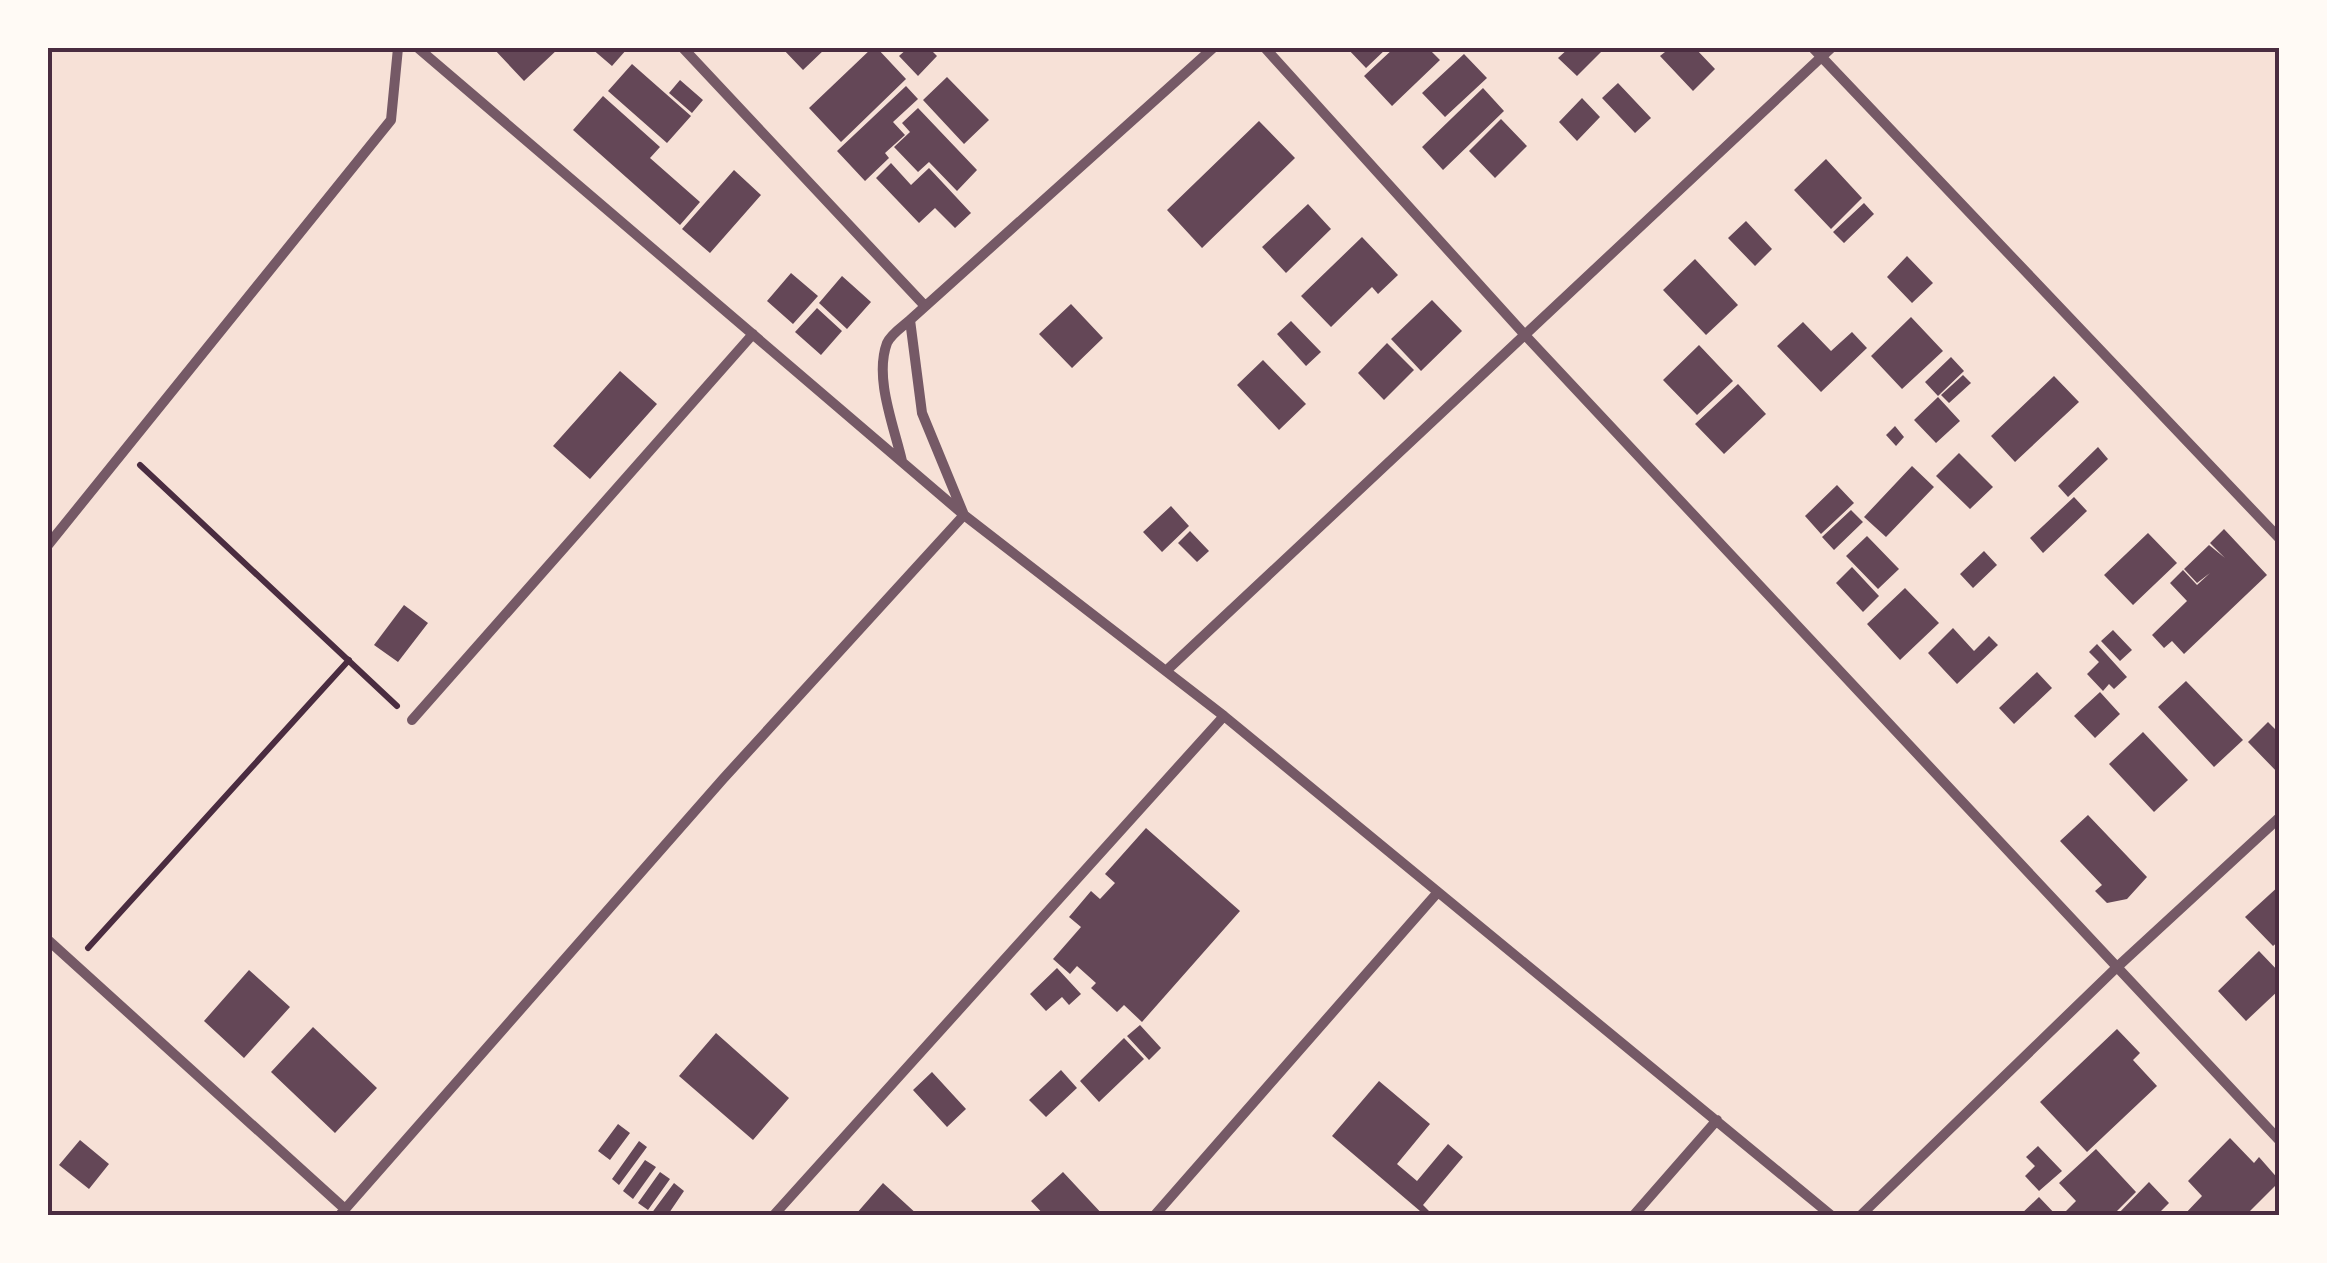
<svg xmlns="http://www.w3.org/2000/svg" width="2327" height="1263" font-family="'Archivo Narrow',sans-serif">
<rect width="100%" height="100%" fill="#f7e1d7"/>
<path fill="#644757" d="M493,48h66l-35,33z
M591,48h34l2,1 -15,17z
M782,48h44l-23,22z
M872,48h5l29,31 -65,63 -32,-34z
M908,48h21l8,8 -19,20 -19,-20z
M1347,48h40l-21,20z
M1394,48h34l12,12 -48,46 -28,-30z
M1569,48h36l-28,28 -19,-18z
M1670,48h25l20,21 -22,22 -33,-35z
M1464,54l23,24 -42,39 -23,-24z
M632,64l59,52 -24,27 -59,-52z
M947,77l42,43 -25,24 -41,-44z
M680,80l23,20 -11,13 -23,-20z
M1618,83l33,35 -16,15 -33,-35z
M906,86l12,13 -25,23 12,13 -20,18 4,5 -24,23 -28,-30z
M1483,88l21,23 -61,59 -21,-23z
M603,96l57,51 -10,11 50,44 -20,23 -107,-95z
M1582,98l18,19 -23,24 -18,-19z
M918,108l59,62 -20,21 -28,-29 -11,10 -24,-25 16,-15 -8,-9z
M1501,119l26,27 -32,32 -26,-27z
M1259,121l36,37 -93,90 -35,-38z
M1826,159l36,39 -31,31 -37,-39z
M891,163l20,22 18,-17 42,45 -16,15 -20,-20 -16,15 -43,-45z
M734,170l27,25 -51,58 -28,-24z
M1864,203l10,11 -30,29 -11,-11z
M1308,204l23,25 -45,44 -24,-26z
M1746,221l26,28 -17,17 -27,-28z
M1362,237l36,38 -20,19 -6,-7 -41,40 -30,-31z
M1907,256l26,27 -21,20 -25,-26z
M1695,259l43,46 -32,30 -43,-45z
M791,273l27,23 -25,28 -26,-23z
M842,276l29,26 -24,27 -28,-26z
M1432,300l30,31 -41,40 -30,-32z
M1071,304l32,34 -31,30 -33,-34z
M817,308l25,23 -21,24 -26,-23z
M1911,317l32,34 -41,38 -31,-33z
M1291,321l30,31 -15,14 -29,-32z
M1803,322l28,29 21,-19 15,16 -46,44 -44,-46z
M1387,343l27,27 -30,30 -26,-27z
M1699,345l34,36 -36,34 -34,-35z
M1951,357l13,14 -26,25 -13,-14z
M1263,360l43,44 -27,26 -42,-45z
M620,371l37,33 -67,75 -37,-33z
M1963,375l8,8 -22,20 -8,-8z
M2054,376l25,26 -64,60 -24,-26z
M1738,384l28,30 -42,40 -29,-30z
M1938,397l22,24 -24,22 -22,-23z
M1895,426l9,11 -8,9 -10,-11z
M2098,447l10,12 -40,38 -10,-11z
M1959,453l34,34 -23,22 -34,-33z
M1912,466l22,21 -48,50 -22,-20z
M1837,485l17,18 -33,31 -16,-18z
M2074,497l13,14 -44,42 -13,-15z
M1171,506l18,20 -27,26 -19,-20z
M1851,510l12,12 -29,28 -12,-13z
M2224,529l43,46 -83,79 -12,-13 -8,7 -12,-13 35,-34 -17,-18 13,-13 14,15 13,-12 -13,10 -13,-14 25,-24 16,13 -15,-15z
M1190,531l19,20 -12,11 -19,-19z
M2148,533l29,30 -44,42 -29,-30z
M1867,536l32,33 -21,20 -32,-33z
M1984,551l13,14 -24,23 -13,-14z
M1852,567l27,29 -16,16 -27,-29z
M1905,588l34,35 -39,37 -33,-36z
M404,605l24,18 -30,39 -24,-17z
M1953,628l21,23 15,-15 9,9 -41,39 -29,-31z
M2113,630l19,20 -12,11 -19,-20z
M2097,644l30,33 -13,12 -5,-5 -6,7 -16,-17 12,-12 -10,-10z
M2037,672l15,16 -38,36 -15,-16z
M2186,681l57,59 -29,27 -56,-60z
M2100,692l20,22 -25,24 -21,-22z
M2268,722l12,12v41l-32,-33z
M2143,732l45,48 -34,32 -45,-48z
M2088,815l59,62 -20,22 -20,4 -12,-12 7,-6 -42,-44z
M1146,828l94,83 -98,111 -18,-17 -7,7 -26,-24 5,-5 -19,-17 -7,8 -17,-15 28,-32 -12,-10 22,-26 9,8 15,-16 -10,-9z
M2280,885v55l-7,6 -28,-29z
M2259,951l21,22v16l-34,32 -28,-30z
M1057,968l24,26 -12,11 -7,-8 -16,14 -16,-17z
M249,970l41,37 -46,51 -40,-37z
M1140,1025l21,23 -12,12 -22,-24z
M313,1027l64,61 -42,45 -64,-61z
M2117,1029l23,24 -7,7 24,26 -70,66 -47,-50z
M716,1033l73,65 -36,42 -74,-64z
M1124,1038l20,21 -45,43 -19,-21z
M1061,1070l16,18 -31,29 -17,-17z
M932,1072l34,37 -19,18 -34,-37z
M1379,1081l51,43 -33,40 20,17 31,-37 15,13 -40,48 11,11h-18l4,-5 -88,-75z
M618,1124l12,9 -20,27 -12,-9z
M2230,1138l24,25 5,-6 21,24 -35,35 -14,-4 -3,4h-45l19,-20 -14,-15z
M80,1140l29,24 -20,25 -30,-24z
M639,1141l8,6 -28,38 -7,-6z
M2038,1146l24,25 -23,20 -14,-15 10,-10 -9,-9z
M2096,1149l40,43 -24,24h-51l15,-15 -17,-18z
M645,1160l11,7 -23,32 -10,-8z
M660,1172l10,7 -22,31 -10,-7z
M1063,1172l41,44h-59l-14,-15z
M2149,1182l20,21 -13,13h-40z
M674,1183l10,8 -17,25h-14l-2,-2z
M883,1183l36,33 -63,-2z
M2039,1197l18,19h-38z"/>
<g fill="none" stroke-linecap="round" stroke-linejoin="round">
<path stroke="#4a2c40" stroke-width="6" d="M140,465l257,241
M88,948l261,-288"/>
<path stroke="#755966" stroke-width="10" d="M418,48l546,467 260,201 608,500
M683,48l242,258
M1265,48l259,286 756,807
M1813,48l467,491
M902,461c-8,-35 -28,-83 -15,-118 4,-9 15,-16 23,-23
M48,545l343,-425 7,-72
M1167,670l664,-622
M412,720l341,-386
M48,940l297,269
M339,1216l384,-437 241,-264 -42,-102 -12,-93 303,-272
M773,1216l451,-500
M1154,1216l284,-324
M1633,1216l84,-96
M1860,1216l255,-247 165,-152"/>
</g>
<rect width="2327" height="1263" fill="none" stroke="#fffaf5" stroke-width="100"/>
<rect x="50" y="50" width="2227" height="1163" fill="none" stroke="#4a2c40" stroke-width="4"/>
</svg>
